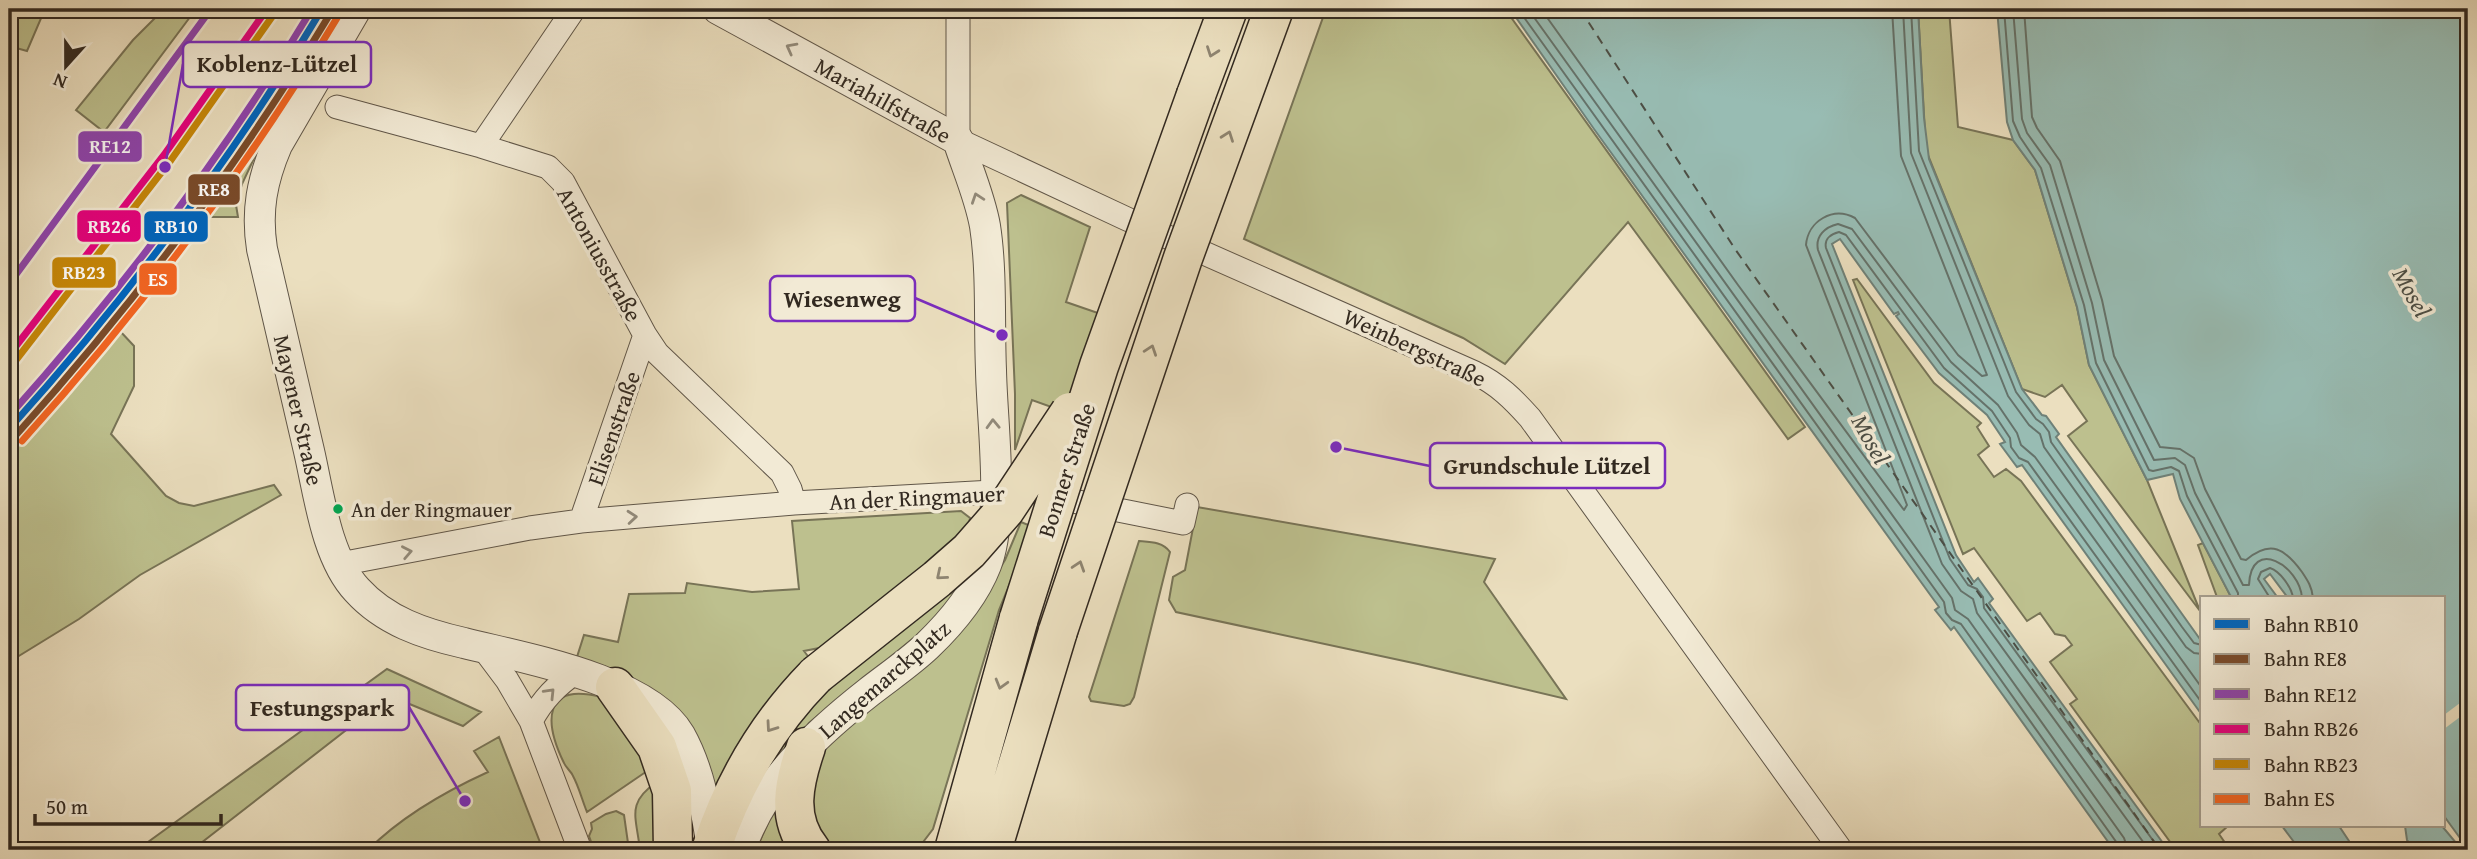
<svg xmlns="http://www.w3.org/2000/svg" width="2477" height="859" font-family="'Gentium Book Plus',serif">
<rect width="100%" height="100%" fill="#ebdfbf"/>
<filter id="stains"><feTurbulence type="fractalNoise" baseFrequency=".00286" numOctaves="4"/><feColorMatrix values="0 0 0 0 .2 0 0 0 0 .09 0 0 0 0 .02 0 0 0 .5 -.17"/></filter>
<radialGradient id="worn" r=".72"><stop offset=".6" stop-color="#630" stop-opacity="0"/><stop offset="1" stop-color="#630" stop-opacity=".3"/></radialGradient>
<path fill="#bdc08e" stroke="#787457" stroke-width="2" d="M9,9h36l-18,42 -18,-5z
M164,9h32l-92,123 -28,-22 57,-70z
M1326,9h179l300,418 -17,12 -160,-217 -123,142 -42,-26 -219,-99z
M1918,9h31l9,118 55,13 22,30 42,137 12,58 58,115 53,131 -132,-175 19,-15 -25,-36 -17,12 -23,-8 -96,-239z
M281,101l-39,83 -6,21 2,12h-36z
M1021,195l69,32 -24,75 64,22 -34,99 -64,-23 -17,50v-56l-8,-191z
M1857,279l77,104 47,40 -4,4 12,19 -11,9 16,22 12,-8 15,12 181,245v100h26l-9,8 11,16h-54l-106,-146 7,-5 -27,-37 22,-17 -7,-9 -10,-2 -15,-21 -13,8 -53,-73 -11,6 -110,-274z
M119,330l15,16v40l-23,48 55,62 13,7 15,3 80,-21 7,10 -141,80 -61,44 -70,43v-210z
M1197,507l298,52 -11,23 82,117 -148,-35 -242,-52 -7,-12 4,-23 12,-7z
M961,511l9,7 -13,71 -15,26 -133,108 -19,27 -30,29 35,-62 86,-81 -77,15 6,8 -94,137 -7,-30 -46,84h-23c-4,-35 -14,-47 18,-69l-5,-14 -66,45c-5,-12 -8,-25 -14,-36 -2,-5 -7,-8 -9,-13 -20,-41 -21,-81 37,-66l19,-25 -43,-15 7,-22 34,7 11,-48 56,-1 2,-10 65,9 47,-3 -7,-68z
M1021,522l12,5 -34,83 -66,219 -16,21h-98l-18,-51 13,-40 173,-170 18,-29z
M1139,541c12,1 24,1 31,11l-36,145 -4,7 -6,2 -33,-5 -2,-4z
M2203,543l27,52 3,3 -16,-1 -19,-52z
M387,669l94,43 -18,14 -73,-30 -198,154h-55z
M499,737l44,113h-175c34,-34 76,-58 120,-78l-14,-21z
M774,809l6,2 15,39h-39z
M616,811l8,4 5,35h-35l-5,-14 3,-7 -1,-6 15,-9z"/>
<path fill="#98bcb3" stroke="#6f8178" stroke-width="2" d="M1510,9h408l6,109 5,41 93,230 20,26 4,1 13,18 -3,3 146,205v73l-180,-250 -5,2 -17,-23 5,-2 -18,-27 -48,-42 -43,-57 3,-2 -1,-2 -4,2 -54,-75 -8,5 124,311 18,27 4,-4 15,21 -4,4 179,247h-54l-160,-223 -3,3 -16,-20 4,-3 -345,-478z
M1997,9h471v840l-24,-33v-218h-156l-18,-24 -6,5 14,19h-45l-3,-3 -50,-96 -7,-25 -26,6 -58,-115 -12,-58 -42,-137 -22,-30 -6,-18z
M2282,826h57l16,24h-55z
M2405,826h37l20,24h-47l-8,-10z"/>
<path fill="#ebdfbf" d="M2468,697v14l-24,18v-14z"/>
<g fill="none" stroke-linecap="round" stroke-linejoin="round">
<path stroke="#65726a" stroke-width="2" d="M1518,9l426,593 2,11 6,7 9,4 156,219 2,7
M1528,9l424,589 3,12 13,9 156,219 4,12
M1541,9l197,276 166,225 3,-5 -101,-260c2,-24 27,-39 49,-27l103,137 24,21 5,-1 -86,-219 -9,-147
M1903,9l8,144 97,243 21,29 11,9 4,13 142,200 8,6 8,1
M1911,9l8,142 97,241 20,27 7,5 6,8 2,10 131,185 12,16 8,2
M2004,9l9,112 7,16 21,31 43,137 12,58 53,107 4,1 18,-4 8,4 8,25 51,97v5
M2013,9l9,110 5,14 23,32 42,138 12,57 50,100 21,-2 10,7 10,28 48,92h6c2,-49 51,-19 53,13
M2024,9l8,108 5,11 23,33 42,139 12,56 46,91 20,2 14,9 11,31 36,70 5,1c25,-21 39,-11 56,12 6,9 10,15 11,26
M2270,598l-12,-19 3,-7 9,-4c10,3 22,20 23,30
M2149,850l-172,-237 -4,-14 -12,-8 -19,-27 -124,-314c-3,-14 7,-23 20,-26l14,5 99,133 47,43 19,28 4,12 14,12 167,231
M2160,850l-176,-242 -1,-11 -6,-8 -9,-4 -18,-26 -124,-311c-2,-9 5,-14 13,-16l7,3 98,133 48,43 18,27 1,9 8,11 9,4 174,241"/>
<path stroke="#4c4e45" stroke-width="2" stroke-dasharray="9 7" stroke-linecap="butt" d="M1580,9l155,240 425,601"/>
<defs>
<path id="minor" d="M958,9v131l169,79 348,154c23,11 38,26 55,45l311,432
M337,107l144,39 67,21 15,15 82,153 12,18 125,120 8,16 4,14
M481,146l93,-137
M1048,496l135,27 4,-18
M581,521l64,-186
M340,564l190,-36 51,-7 213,-18 217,-12
M483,648l24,32 24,41 49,129
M531,721c12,-22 25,-35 46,-50"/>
<path id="tertiary" d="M356,9l-79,136c-15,35 -21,66 -15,104 16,67 31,135 47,202 10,43 17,106 48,139 28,31 67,44 107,53 59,15 183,36 216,92 19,34 26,74 32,112
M718,9l240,131c9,28 22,57 27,86 7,45 4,98 6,144 1,54 14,146 -5,195 -12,31 -35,58 -59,81 -18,17 -39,31 -58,46 -56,44 -105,90 -129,158"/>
<path id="trunk" d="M1196,95l32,-86
M615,687l42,60 15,44 1,59
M806,747c-12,35 -21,71 5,103
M712,847c22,-66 55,-122 104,-172
M954,850l65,-232
M992,850l66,-219"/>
</defs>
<use href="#minor" stroke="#605648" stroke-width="25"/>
<use href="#tertiary" stroke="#605648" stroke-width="32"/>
<use href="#trunk" stroke="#322920" stroke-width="41"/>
<use href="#minor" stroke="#f2ead5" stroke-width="23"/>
<use href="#tertiary" stroke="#f2ead5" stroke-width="30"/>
<use href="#trunk" stroke="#ebdfbf" stroke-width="38"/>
<defs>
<path id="trunk-bridge" d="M1019,618l80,-252 97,-271
M1058,631l125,-373 91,-249
M816,675l121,-96 32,-28 36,-41 65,-98"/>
</defs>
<use href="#trunk-bridge" stroke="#322920" stroke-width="41" stroke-linecap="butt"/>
<use href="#trunk-bridge" stroke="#ebdfbf" stroke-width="38"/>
<defs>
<path id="rail-1" d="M9,429c119,-132 222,-268 313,-420"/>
<path id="rail-2" d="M16,435c118,-131 223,-270 314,-421"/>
<path id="rail-3" d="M9,284l202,-275
M9,416c114,-127 215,-261 303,-407"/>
<path id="rail-4" d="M9,355l155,-200 103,-146"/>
<path id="rail-5" d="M16,360l155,-200 103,-146"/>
<path id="rail-6" d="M22,441c119,-132 224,-271 315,-423"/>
</defs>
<use href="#rail-1" stroke="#f2ead5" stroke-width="12"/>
<use href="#rail-2" stroke="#f2ead5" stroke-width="12"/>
<use href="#rail-3" stroke="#f2ead5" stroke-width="12"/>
<use href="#rail-4" stroke="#f2ead5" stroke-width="12"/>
<use href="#rail-5" stroke="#f2ead5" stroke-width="12"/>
<use href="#rail-6" stroke="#f2ead5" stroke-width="12"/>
<use href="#rail-1" stroke="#0065bd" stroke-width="7"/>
<use href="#rail-2" stroke="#7a4b2a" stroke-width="7"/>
<use href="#rail-3" stroke="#8e44ad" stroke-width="7"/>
<use href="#rail-4" stroke="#e5007d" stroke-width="7"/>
<use href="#rail-5" stroke="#c68708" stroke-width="7"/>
<use href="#rail-6" stroke="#f26522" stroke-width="7"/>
</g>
<defs><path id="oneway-chevron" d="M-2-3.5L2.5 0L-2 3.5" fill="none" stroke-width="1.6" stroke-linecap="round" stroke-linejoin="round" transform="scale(1.75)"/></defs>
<g stroke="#928a7a">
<use href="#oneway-chevron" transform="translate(791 48) rotate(-152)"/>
<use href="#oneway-chevron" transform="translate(977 198) rotate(-109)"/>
<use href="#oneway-chevron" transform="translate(993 424) rotate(-92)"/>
<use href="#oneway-chevron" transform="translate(632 517) rotate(-5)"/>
<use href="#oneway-chevron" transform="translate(407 552) rotate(-11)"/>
<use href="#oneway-chevron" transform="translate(550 693) rotate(-46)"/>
</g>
<g stroke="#8e8470">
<use href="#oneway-chevron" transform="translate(1212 52) rotate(110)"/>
<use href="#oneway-chevron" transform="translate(1228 136) rotate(-70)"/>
<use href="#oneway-chevron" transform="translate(1151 350) rotate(-71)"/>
<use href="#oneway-chevron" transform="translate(1079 566) rotate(-72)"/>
<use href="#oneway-chevron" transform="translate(941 575) rotate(140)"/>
<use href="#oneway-chevron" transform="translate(1001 684) rotate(106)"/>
<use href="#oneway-chevron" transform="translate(771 727) rotate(125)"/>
</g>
<circle fill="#00a651" stroke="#f2ead5" stroke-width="2.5" cx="338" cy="509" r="6"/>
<g text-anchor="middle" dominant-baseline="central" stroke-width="7" stroke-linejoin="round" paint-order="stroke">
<g font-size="21" fill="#322920" stroke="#f2ead5" text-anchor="start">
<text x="351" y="509">An der Ringmauer</text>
</g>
<g font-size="23" fill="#322920" stroke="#f2ead5">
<text transform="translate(883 100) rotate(29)">Mariahilfstraße</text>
<text transform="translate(600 254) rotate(61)">Antoniusstraße</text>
<text transform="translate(1415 347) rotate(25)">Weinbergstraße</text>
<text transform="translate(299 410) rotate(77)">Mayener Straße</text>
<text transform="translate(613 428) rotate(-71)">Elisenstraße</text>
<text transform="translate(1066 470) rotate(-72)">Bonner Straße</text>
<text transform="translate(917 497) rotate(-3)">An der Ringmauer</text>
<text transform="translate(884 679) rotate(-41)">Langemarckplatz</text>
</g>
<g font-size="24" font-style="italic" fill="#4c4e45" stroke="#f2ead5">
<text transform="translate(2412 292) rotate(61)">Mosel</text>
<text transform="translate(1871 439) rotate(61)">Mosel</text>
</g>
</g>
<path fill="none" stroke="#7b2cbf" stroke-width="2.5" d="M165 167L183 64M1002 335L915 298M1336 447L1430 466M465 801L409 707"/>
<g fill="#7b2cbf" stroke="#f2ead5" stroke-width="2.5">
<circle cx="165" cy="167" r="7"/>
<circle cx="1002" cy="335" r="7"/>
<circle cx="1336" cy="447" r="7"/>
<circle cx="465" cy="801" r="7"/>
</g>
<g fill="#f2ead5" stroke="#7b2cbf" stroke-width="2.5">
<rect x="183" y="42" width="188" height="45" rx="7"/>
<rect x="770" y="276" width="145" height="45" rx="7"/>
<rect x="1430" y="443" width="235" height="45" rx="7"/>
<rect x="236" y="685" width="173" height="45" rx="7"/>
</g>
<g font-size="24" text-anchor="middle" font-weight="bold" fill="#322920">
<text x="277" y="72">Koblenz-Lützel</text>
<text x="842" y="307">Wiesenweg</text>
<text x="1547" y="474">Grundschule Lützel</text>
<text x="322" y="716">Festungspark</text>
</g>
<g stroke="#f2ead5" stroke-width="2.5">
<rect x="77" y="130" width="66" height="33" rx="7" fill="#8e44ad"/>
<rect x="187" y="173" width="54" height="33" rx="7" fill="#7a4b2a"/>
<rect x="76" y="209" width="66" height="34" rx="7" fill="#e5007d"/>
<rect x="143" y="210" width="66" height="33" rx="7" fill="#0065bd"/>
<rect x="51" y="256" width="66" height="33" rx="7" fill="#c68708"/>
<rect x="138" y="262" width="40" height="34" rx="7" fill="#f26522"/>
</g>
<g font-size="19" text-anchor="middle" font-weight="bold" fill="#fff">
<text x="110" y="153">RE12</text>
<text x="214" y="196">RE8</text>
<text x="109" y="233">RB26</text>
<text x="176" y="233">RB10</text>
<text x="84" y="279">RB23</text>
<text x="158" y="286">ES</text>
</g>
<rect width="2477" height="859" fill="none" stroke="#ebdfbf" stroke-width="35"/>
<rect x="10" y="10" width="2456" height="838" fill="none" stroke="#322920" stroke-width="3.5"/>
<rect x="18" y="18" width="2442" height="824" fill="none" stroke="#322920" stroke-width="2"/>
<rect x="2200" y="596" width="245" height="231" fill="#f2ead5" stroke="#a59d8d" stroke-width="2"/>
<rect x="2214" y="619" width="35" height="10" fill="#0065bd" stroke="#a59d8d" stroke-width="2"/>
<text x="2264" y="632" font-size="21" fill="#322920">Bahn RB10</text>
<rect x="2214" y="654" width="35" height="10" fill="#7a4b2a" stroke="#a59d8d" stroke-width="2"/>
<text x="2264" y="666" font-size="21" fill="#322920">Bahn RE8</text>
<rect x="2214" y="689" width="35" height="10" fill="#8e44ad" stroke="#a59d8d" stroke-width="2"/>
<text x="2264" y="702" font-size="21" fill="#322920">Bahn RE12</text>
<rect x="2214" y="724" width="35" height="10" fill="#e5007d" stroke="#a59d8d" stroke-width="2"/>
<text x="2264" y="736" font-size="21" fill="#322920">Bahn RB26</text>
<rect x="2214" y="759" width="35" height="10" fill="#c68708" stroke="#a59d8d" stroke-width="2"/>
<text x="2264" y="772" font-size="21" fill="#322920">Bahn RB23</text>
<rect x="2214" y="794" width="35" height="10" fill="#f26522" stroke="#a59d8d" stroke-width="2"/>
<text x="2264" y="806" font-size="21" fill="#322920">Bahn ES</text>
<g transform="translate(66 66) rotate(201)" stroke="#f2ead5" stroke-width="5" paint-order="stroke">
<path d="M0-5L12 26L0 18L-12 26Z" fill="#322920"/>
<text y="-10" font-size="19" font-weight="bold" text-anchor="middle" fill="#322920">N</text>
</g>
<path d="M35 814v10h186v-10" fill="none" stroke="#322920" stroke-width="3.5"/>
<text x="46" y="814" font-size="21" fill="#322920" stroke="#f2ead5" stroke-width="5" paint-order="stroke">50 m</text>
<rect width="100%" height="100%" filter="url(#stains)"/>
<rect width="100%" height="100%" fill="url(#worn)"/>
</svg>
